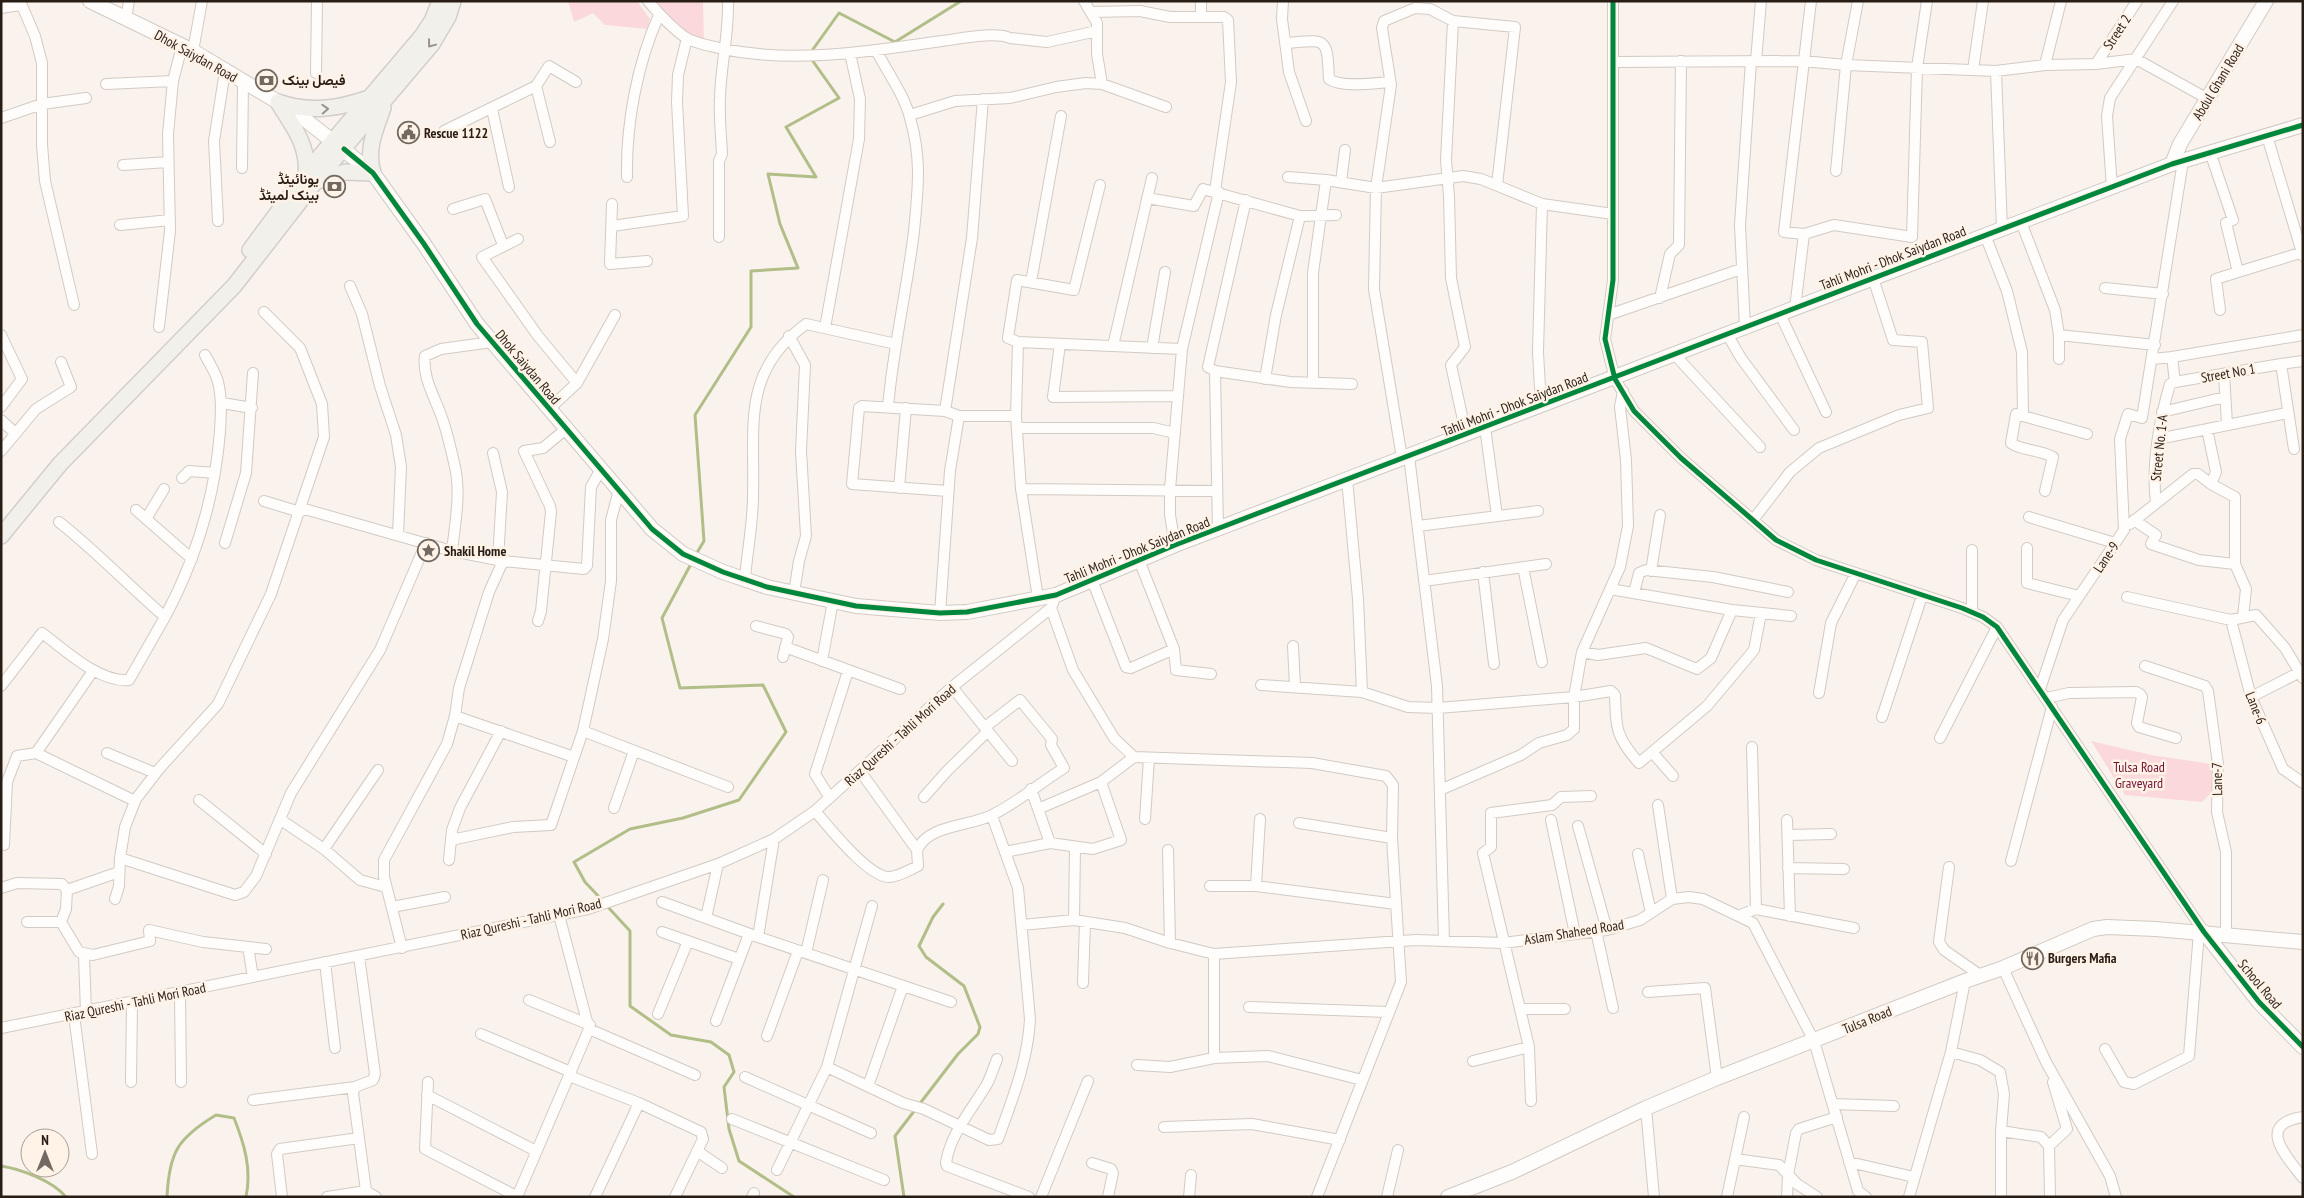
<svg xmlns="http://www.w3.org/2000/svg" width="2304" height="1198" font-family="'PT Sans Narrow',Vazirmatn,sans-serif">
<rect width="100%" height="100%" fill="#faf3ed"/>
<path fill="#fbd8db" d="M568,1h69l13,18 -3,10 -42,-4 -12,-12 -19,9z
M652,1h51l1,44 -37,-26z
M2091,741l60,14 67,10v21l-16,16 -77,-7z"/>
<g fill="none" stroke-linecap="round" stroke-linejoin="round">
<path stroke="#b2be88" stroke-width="3" d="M811,52l28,-39 56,29 66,-41
M695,556l9,-15 -9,-126 56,-88v-56l47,-3 -18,-44 -12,-50 48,3 -30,-50 53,-29 -29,-41
M603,901l-18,-19 -11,-20 56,-33 53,-11 56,-18 47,-68 -23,-47 -83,3 -18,-70 30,-56
M607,906l23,25v75l41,29 40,7 18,13 5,17 -10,15 5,42 10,32 55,36
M1,1166c20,3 52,15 65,31
M167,1197c2,-45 11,-59 49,-82l18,3c10,25 18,51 12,79
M904,1197l-9,-61 63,-82 20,-20 2,-7 -16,-41 -38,-29 -7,-11 14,-29 10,-13"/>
<defs>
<path id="street" d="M20,1l15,35 7,27v82l3,36 29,124
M648,1c11,13 24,27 38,37 11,6 25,8 37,11 73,15 146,2 219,-8 17,-2 52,-10 68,-3l37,4 50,-11
M1084,1l13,22v31l5,30
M1201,1v16
M1283,1l-1,18 7,53 17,49
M1613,1v279l-8,59 10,40 19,32 47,47 95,82 40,20 146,48 21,9 14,10 207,305
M1,8l19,-3
M1091,12l49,-1 30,6h54l4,3 3,62 -16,109
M126,19l3,-18
M1453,21l-7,139 3,36 2,82 14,69 -14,18 15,69
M1286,43c41,-3 41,-7 43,36 12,9 46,4 61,3
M876,50c10,20 29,46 34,68 12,41 8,71 4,113 -7,59 -21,117 -26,176
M193,51l9,-50
M1756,61l5,-60
M1614,62l189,-1 43,4 150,6 49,-6 51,-1 40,-5 72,40
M2096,64l41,-63
M2045,65l16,-64
M1973,70l10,-69
M1996,71l6,158
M316,73l1,-72
M106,84l67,-3
M536,86l14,56
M492,109l17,78
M910,115l45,-14 55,-3 46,-11 30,-4 16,1 64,23
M1,118l41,-14 44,-6
M444,131l92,-45 13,-20 27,16
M2267,136l36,120
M2210,152l23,68 -7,3 12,49 62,-19
M123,165l45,-3
M242,168l1,-86
M1836,171l10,-106 12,-64
M627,177c-1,-53 10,-113 32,-162
M1288,177l38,3
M1341,182l4,-32
M1100,185l-26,105 -57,-10 -9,58 10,4 164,7
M2112,188l-5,-72 3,-18 63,-97
M1147,198l47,8 9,-17 97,27 36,-1
M1246,200l-38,167 7,4 75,11 62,2
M612,204l-2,60 37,-3
M453,209l32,-10 18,46
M218,221l-4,-80 11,-70
M2021,222l34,88 4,25v24
M120,225l50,-5
M612,226l71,-10 -6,-114 1,-27 9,-37
M1804,234l30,-9 78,12 5,-169 10,-67
M1985,235l22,56 15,61 1,62
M719,237v-76l3,-7c-1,-19 -3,-38 -2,-57 1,-33 9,-63 8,-96
M518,239l-36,18 56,79 39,47
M1031,282l30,-166
M350,286l12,28 18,72 16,49 5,32 -3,68
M2105,288l58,6
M1660,298l10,-44 9,-9 2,-184
M1795,308l9,-74 -20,-2 27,-231
M2220,310l-4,-31 22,-7
M1780,314l46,98
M1608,315l133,-46
M159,327l11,-96 -2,-97 5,-53 9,-35
M1745,327l-5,-102 11,-164
M825,328l34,-189 1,-40 -10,-46
M1727,334l14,24 53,72
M1,335l21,44 -21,28
M2059,335l96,10
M789,336l16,29 -4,86 5,85 -7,25 -5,32
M1018,342l-2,74 5,73 17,109
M1060,344l-7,53 125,-1
M1113,346l39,-168
M1152,348l13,-76
M1675,355l85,92
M2172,357l131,-22
M2153,359l19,-2 3,25 -5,2c-11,38 -19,79 -14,119
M1215,371l3,158
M2224,374l3,50
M1265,379l11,-64 24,-99
M1313,382v-109l13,-93 50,8 87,-12 18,3 61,25 71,10
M2175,382l106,-18
M222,403l30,5
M1541,406l-3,-54 4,-148
M549,409l28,-26 38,-68
M945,411l27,-173 11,-139
M2162,412l63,-15
M1,420l14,13
M1485,427l12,89
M1017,428h136l22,5
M2207,429l9,43 -5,12 24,13v67l11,25 -3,28
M2158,439l129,-26
M2294,449l-13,-85 22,-3
M1,451l35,-42 35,-22 -10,-25
M493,453l9,39 -4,68
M1409,456l28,230 7,255
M1402,458l-28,-169 2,-101 15,-103 -9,-57 2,-7 31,-13 15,1 23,12 62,6 -18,158
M182,478l7,-7 26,2
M1347,479l11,120 4,93
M899,488l7,-80
M1021,489l196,2
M948,491l-96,-7 7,-76 3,-2 83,5 14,5h57
M2045,491l8,-34c-14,-8 -32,-6 -42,-14l5,-29 71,20
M264,501l36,11
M301,508l151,43 51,10 81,8 3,-3 4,-79 10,-18
M136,510l56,49
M2029,517l86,26
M146,519l18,-30
M1753,520l37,-48 29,-24 80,-33 29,-7 -6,-66 -29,-2 -20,-62
M2134,520l22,15 -5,9 48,16 36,4
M59,522c37,29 70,64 106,95 31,-58 50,-120 55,-186 1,-17 2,-33 -2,-49 -2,-9 -9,-19 -13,-27
M2130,524l63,-50h5l13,10
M1418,526l120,-15
M225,543l21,-70 7,-100
M1175,545l-5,-30v-26l12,-140 37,-157
M2027,548v35l52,13
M1972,550v62
M452,551c3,-27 9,-58 3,-84 -4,-18 -8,-36 -14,-52 -7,-19 -19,-39 -16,-59l16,-7 51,-7
M1139,560l35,89 2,21 35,4
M1523,567l19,95
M1651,571l9,-56
M1483,572l11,92
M745,579c2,-27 8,-55 8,-83 2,-71 -12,-124 53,-172l90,20
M1092,580l34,87 5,1 43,-19
M1424,581l122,-17
M1610,589l122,21 59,6
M1634,593l5,-20 7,-3 67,7 75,15
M2127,597l104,23 25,-5 29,33 18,30
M1051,608l22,62 41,68 20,19 178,6 74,13 7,9 -1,53 9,144 -84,215
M940,613l10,-142 9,-55
M2231,620l20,77 32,72 20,14
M538,621l3,-10 10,-99 -1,-6 -26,-55 19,-3 23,-19
M756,626l30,8 2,3 -5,20
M1293,646l2,40
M785,647l115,42
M1582,652l16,3 48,-7 51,21 14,-11 21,-48
M822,661l11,-60
M2145,666l60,20 3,5 10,73 -1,48 9,40v83
M1261,685l101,7 46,15 30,1 136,-11 37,-6 4,4c1,34 1,42 24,68l68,-57 47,-56 7,-37
M1,686l41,-53c22,16 57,50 87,47l36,-63
M952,687l60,74
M2040,689l23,-69 61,-90 -4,-91 8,-25 14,4 41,-257
M1819,693l12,-70 25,-50
M2251,697l49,-25
M2046,698l23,-5 67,-1 4,2 2,3 -5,26 2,4 37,11
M455,716l119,41
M1882,717l40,-121
M583,731l145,56
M1940,738l57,-111
M1752,747l4,162
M1652,752l21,24
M36,753l99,48
M107,753l48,20
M860,771l57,79
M1031,789l19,54
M1440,790l81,-35 18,-12 28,-8 7,-6v-32l8,-45 38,-85 8,-41 -2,-66 -6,-53 3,-16
M924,797l23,-26 41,-40
M830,798l-15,-24 33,-103
M199,800l67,54
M1658,805l14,94
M614,808l20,-57
M1038,809l63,-27 33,-25
M815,811c13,15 53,66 74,66 9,0 20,-7 29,-11l-1,-16c12,-26 52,-23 75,-35 25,-12 48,-32 72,-47l-13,-23 1,-6 -32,-39 -35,27
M1145,819l4,-61
M281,820l43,29 36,31 26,7
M1551,820l24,114
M1787,820l3,96
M1299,823l93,15
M1578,826l29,104
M1788,835l43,-1
M451,840l62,-13 38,-2 32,-94 20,-92 8,-58v-61l8,-30
M4,845l3,-63 10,-26 19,-3 57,-82
M324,849l54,-79
M1168,850l2,93
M1005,852l45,-9 43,6 28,-9 -20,-58
M1638,854l13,59
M120,858l115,37 9,-3 12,-16 35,-83 89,-143 46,-107
M449,860l3,-30 8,-22 41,-77
M2011,861l41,-154
M1949,867l-10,75 5,8 36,25
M1788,868l56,1
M1210,886h46l140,18
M1256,886l4,-67
M1,888l16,-5 45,1 5,6
M115,899l4,-13 1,-28 5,-31 11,-28 23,-30 59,-65 53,-110 53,-157 -2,-33 -22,-56 -36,-36
M662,902l96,35 193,65
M392,907l53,-10
M1740,915l16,-6 98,19
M706,918l12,-54
M1074,920l1,-73
M27,922h34
M61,922l18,30 14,3 57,-14 -1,-11 54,12 63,7
M61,922l5,-13 1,-19 52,-18
M1022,925l52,-5 51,8 45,15 44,11 202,-14 87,3 104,-13 33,-10 32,-21 17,-2 14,2 50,24 61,118 44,150 8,6
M1596,931l17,77
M662,932l77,27
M758,937l16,-98
M248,947l5,30
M402,948l-18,-71v-17l63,-116 8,-28 4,-28 30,-96 14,-31
M806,953l17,-73
M84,955l2,58
M359,956l16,118 -2,6 -18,7 -2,6 13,98 10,6
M325,962l10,86
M2003,968l43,94 64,114 6,21
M1083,983l2,-61
M1648,992l57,-4 12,90
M180,993l1,89
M529,1000l61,25
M1249,1007l139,5
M1520,1009h45
M658,1014l30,-73
M74,1015l18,139
M716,1021l33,-87
M1,1028l587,-119 130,-45 56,-25 41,-28 137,-124 99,-79 5,-13
M589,1029l106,46
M481,1034l90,38
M767,1036l31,-85
M2105,1049l19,33 10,2 55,-28 10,-124
M1951,1052l29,8 20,12 4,22 -3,37v66
M1214,1058v-104
M997,1059c-3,8 -6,17 -10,25 -14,24 -37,50 -41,79l1,3 82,31
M1473,1061l56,-14
M1137,1065l33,2 44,-9 54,-2 94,24
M827,1067l76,36 21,6 65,31 9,-1c14,-39 30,-78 32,-120l-12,-131 -26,-72
M569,1076l70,27 62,29 2,7 -28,58
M745,1077l126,56
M131,1082l1,-79
M428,1082l-3,67 93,48
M868,1086l35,-100
M427,1095l109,56
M253,1100l102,-13
M1531,1101l-2,-54 -46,-194 8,-6v-34l61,-8 9,-8 30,-1
M1833,1104l61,2
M1646,1108l8,89
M2303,1117c-47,7 -18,38 0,61
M732,1119l152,61
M1164,1127l88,-3 88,16
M2001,1131l40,6 8,9 1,51
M2049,1146l18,-17 -14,-47
M697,1151l25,17
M1735,1159l44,6 18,19 20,13
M1849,1162l65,15
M1092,1163l19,6 2,4 -5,24
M777,1170l50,-103 45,-161
M282,1197l-5,-43 3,-5 79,-11
M327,1197l39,-6
M517,1197l72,-168 -30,-114
M595,1197l44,-94
M752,1197l2,-4
M1041,1197l47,-116
M1189,1197l2,-22
M1387,1197l11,-47
M1727,1197l17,-80
M1787,1197l1,-22 8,-42 3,-4 38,-12
M1909,1197l42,-145 14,-71"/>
<path id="secondary" d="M90,1l103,50 85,51 25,16 70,55 51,71 53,80 175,205 31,25 40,18 44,15 89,19 84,7 27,-1 89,-17 119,-50 997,-381 131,-39
M2172,164l8,-20 86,-143
M2204,932l55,70 44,45
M1448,1197l64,-25 134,-64 71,-30 248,-97 38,-13 90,-39 14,-2 49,2 147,13"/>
<path id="primary" d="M278,102c31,11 60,7 91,-4
M278,102c14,23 31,43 28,72
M318,181l27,-9 28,1c-7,-23 2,-43 10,-65
M250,250l66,-89 106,-125 10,-15 8,-20
M1,536l59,-72 174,-178 81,-104 117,-138 16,-27 5,-16"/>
</defs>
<use href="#street" stroke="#d2cac3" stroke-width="12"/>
<use href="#secondary" stroke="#d2cac3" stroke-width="16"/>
<use href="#primary" stroke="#d3ceca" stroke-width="18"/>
<use href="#street" stroke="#fefdfc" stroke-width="10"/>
<use href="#secondary" stroke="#fefdfc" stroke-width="14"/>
<use href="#primary" stroke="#f2f0ea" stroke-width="15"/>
<defs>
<path id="cycleway" d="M1613,1v279l-8,59 10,40 19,32 47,47 95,82 40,20 146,48 21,9 14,10 207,305 55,70 44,45
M344,149l29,24 51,71 53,80 175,205 31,25 40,18 44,15 89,19 84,7 27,-1 89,-17 119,-50 997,-381 131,-39"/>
</defs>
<use href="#cycleway" stroke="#fff3e8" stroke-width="8"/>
<use href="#cycleway" stroke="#00873e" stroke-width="5"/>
</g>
<defs><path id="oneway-chevron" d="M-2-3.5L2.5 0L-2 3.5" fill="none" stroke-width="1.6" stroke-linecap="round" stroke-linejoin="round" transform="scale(1.25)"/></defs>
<g stroke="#98928a">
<use href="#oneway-chevron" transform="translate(431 44) rotate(127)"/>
<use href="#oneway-chevron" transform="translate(325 109) rotate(-3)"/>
</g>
<defs>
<symbol id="bank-ring" viewBox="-11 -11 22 22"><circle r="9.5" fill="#fff3e8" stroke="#726961" stroke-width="1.5"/><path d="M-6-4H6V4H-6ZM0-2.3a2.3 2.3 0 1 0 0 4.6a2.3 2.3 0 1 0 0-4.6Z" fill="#726961"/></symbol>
<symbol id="civic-ring" viewBox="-11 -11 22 22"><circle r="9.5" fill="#fff3e8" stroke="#726961" stroke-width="1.5"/><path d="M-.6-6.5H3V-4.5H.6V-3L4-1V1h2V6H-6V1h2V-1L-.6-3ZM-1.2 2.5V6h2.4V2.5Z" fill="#726961"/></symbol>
<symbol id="sight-ring" viewBox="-11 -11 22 22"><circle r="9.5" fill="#fff3e8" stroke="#726961" stroke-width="1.5"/><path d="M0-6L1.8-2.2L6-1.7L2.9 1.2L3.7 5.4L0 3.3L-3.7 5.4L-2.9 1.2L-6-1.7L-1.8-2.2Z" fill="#726961"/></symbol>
<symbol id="restaurant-ring" viewBox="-11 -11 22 22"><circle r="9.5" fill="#fff3e8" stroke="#726961" stroke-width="1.5"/><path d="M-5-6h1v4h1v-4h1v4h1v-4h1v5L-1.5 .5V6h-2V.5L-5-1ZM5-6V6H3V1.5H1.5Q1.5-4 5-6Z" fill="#726961"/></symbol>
</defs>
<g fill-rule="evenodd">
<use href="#bank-ring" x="254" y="68" width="25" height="25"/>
<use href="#civic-ring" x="396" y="120" width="25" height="25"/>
<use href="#bank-ring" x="322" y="174" width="25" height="25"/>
<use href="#sight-ring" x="416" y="538" width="25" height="25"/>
<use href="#restaurant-ring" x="2020" y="946" width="25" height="25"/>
</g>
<g text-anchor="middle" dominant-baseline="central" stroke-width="5" stroke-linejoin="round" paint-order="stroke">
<g font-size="14" fill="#291e15" stroke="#fff3e8">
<text transform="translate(2117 32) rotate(-57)">Street 2</text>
<text transform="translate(196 56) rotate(29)">Dhok Saiydan Road</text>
<text transform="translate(2218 82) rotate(-59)">Abdul Ghani Road</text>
<text transform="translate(1893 258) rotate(-21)">Tahli Mohri - Dhok Saiydan Road</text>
<text transform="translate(528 367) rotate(50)">Dhok Saiydan Road</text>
<text transform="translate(2228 373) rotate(-10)">Street No 1</text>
<text transform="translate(1515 404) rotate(-21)">Tahli Mohri - Dhok Saiydan Road</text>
<text transform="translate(2159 448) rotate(-84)">Street No. 1-A</text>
<text transform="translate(1137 550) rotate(-22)">Tahli Mohri - Dhok Saiydan Road</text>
<text transform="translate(2106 557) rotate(-56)">Lane-9</text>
<text transform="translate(2256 708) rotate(68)">Lane-6</text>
<text transform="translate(900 735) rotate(-42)">Riaz Qureshi - Tahli Mori Road</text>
<text transform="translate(2217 779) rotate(-91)">Lane-7</text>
<text transform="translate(531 919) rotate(-13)">Riaz Qureshi - Tahli Mori Road</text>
<text transform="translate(1574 932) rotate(-9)">Aslam Shaheed Road</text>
<text transform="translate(2260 984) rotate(50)">School Road</text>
<text transform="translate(135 1002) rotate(-12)">Riaz Qureshi - Tahli Mori Road</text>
<text transform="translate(1867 1020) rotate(-22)">Tulsa Road</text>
</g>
<g font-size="14" font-weight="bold" fill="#291e15" stroke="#fff3e8" text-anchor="start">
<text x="282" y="80">فیصل بینک</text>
<text x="424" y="133">Rescue 1122</text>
<text x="319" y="179" text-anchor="end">یونائیٹڈ<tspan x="319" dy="16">بینک لمیٹڈ</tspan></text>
<text x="444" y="551">Shakil Home</text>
<text x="2048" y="958">Burgers Mafia</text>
</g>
<g font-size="14" fill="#721135" stroke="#fff3e8">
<text x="2139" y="767">Tulsa Road<tspan x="2139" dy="16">Graveyard</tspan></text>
</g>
</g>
<rect width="2304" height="1198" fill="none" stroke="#291e15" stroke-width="5"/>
<g transform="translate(45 1153)"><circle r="24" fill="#fff3e8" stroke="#a99e94"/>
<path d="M0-4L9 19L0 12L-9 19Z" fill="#726961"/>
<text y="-8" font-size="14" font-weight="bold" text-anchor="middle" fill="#291e15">N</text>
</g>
</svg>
